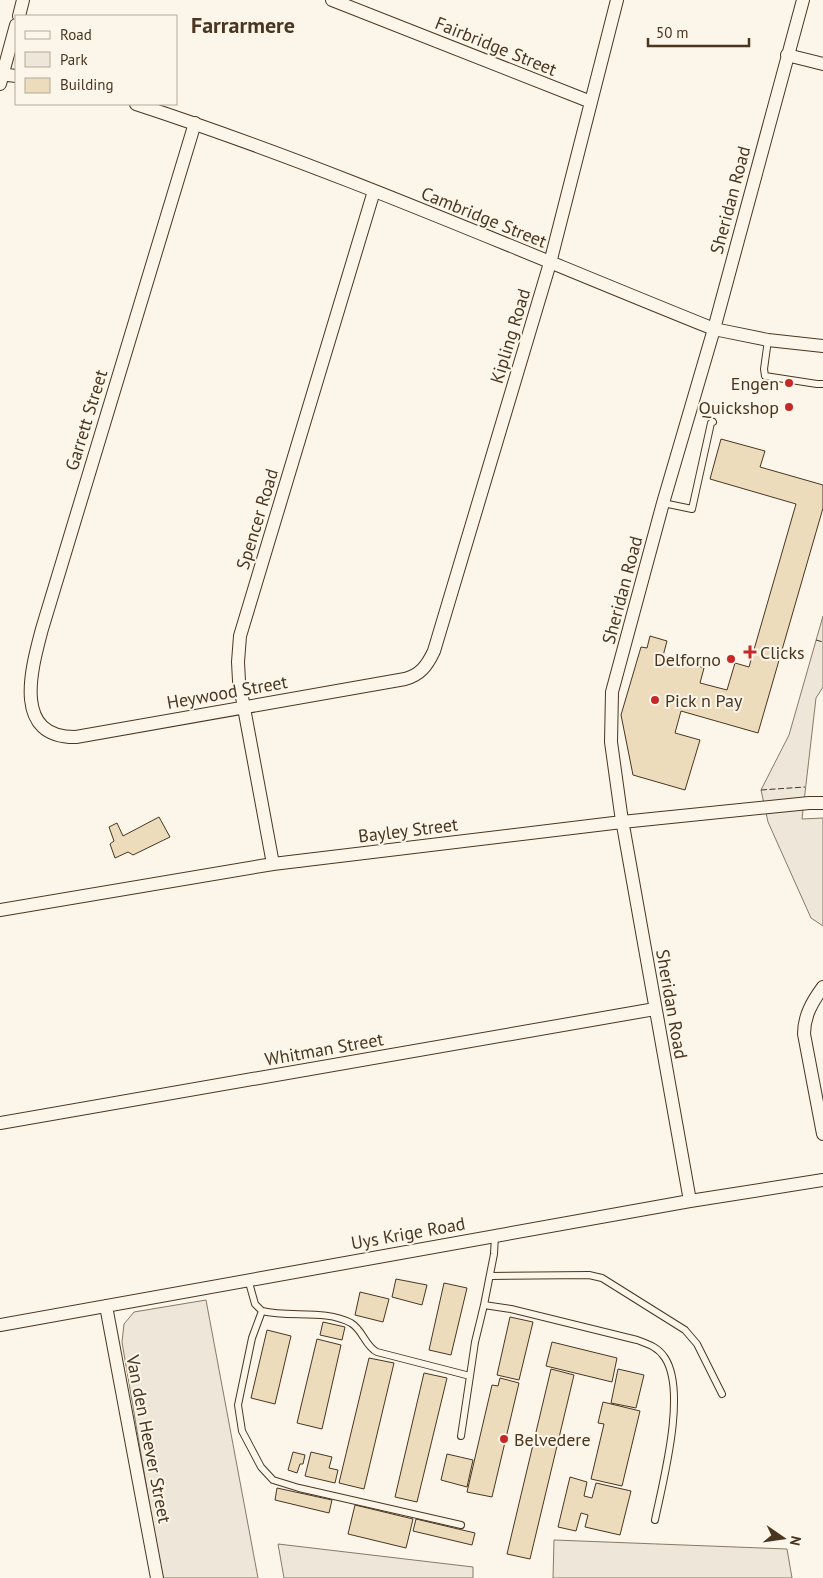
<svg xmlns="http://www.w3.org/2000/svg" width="823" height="1578" font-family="'PT Sans',sans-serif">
<rect width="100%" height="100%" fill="#fbf6e9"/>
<path fill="#ede6d9" stroke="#887966" d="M823,616v71l-7,11 -14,121 21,-1v108l-12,-8 -43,-96 -7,-32 28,-55z
M206,1300l52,278h-96l-40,-236 2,-18 10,-12z
M554,1540l233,9 5,29h-239z
M278,1544l195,23v11h-189z"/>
<path fill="#ecdcbc" stroke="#4a3520" d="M721,439l44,12 -5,16 63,18v23l-65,225 -77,-22 -6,22 25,7 -15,50 -52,-15 -12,-60 20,-68 6,1 3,-12 17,5 -4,15 41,12 -4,15 27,7 8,-27 14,4 47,-163 -86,-25z
M159,817l11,20 -37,18 -5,-3 -13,6 -5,-14 4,-3 -5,-14 8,-4 6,13z
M396,1279l31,6 -5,20 -30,-8z
M444,1283l23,5 -16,67 -22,-5z
M360,1292l29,7 -6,23 -28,-7z
M510,1317l23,5 -14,58 -22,-5z
M323,1322l22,5 -3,13 -22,-5z
M267,1330l24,6 -16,68 -24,-6z
M317,1339l24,6 -19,84 -25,-6z
M552,1342l65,16 -5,24 -66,-16z
M369,1358l25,5 -30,126 -25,-6z
M551,1369l23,6 -44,184 -23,-5z
M618,1369l26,6 -8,33 -25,-5z
M424,1373l23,5 -30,124 -22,-5z
M500,1378l19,5 -27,114 -25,-5 25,-107 6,1z
M603,1402l37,9 -18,75 -31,-7 13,-55 -6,-1z
M293,1452l12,3 -2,9h-3l-3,9 -9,-3z
M311,1452l21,5 -3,11 9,2 -3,13 -30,-7z
M447,1454l26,6 -6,27 -26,-7z
M570,1477l17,5 -3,14 8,2 4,-15 35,8 -11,44 -35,-8 3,-12 -7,-2 -5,18 -18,-4z
M277,1488l55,12 -3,13 -54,-13z
M355,1505l58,14 -7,29 -58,-14z
M416,1519l59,14 -3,12 -59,-14z"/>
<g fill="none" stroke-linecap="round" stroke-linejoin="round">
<defs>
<path id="lane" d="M768,340l-4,29 1,7 52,8h6
M663,503l29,6 19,-86 2,-1
M490,1276l99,-1 13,3 83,52 12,14 25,50
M248,1279l7,25 7,7c28,7 63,-2 89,12 12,7 14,23 26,29l93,24 5,-34 9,-37 27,4 126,31c11,4 21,7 28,18 22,34 -2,123 -10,162
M484,1305l10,-51 1,-19
M262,1311l-10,27 -14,67 4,26 19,36 12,13 26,8 162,37
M461,1436l9,-60"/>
<path id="street" d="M332,0l259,102
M19,16l4,-16
M787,55l36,9
M0,74l16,2
M0,84l16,-59
M136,104c196,64 386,148 578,225l54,11 55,6
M195,123l-153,506c-10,38 -31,109 34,108l329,-58c15,-4 22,-13 29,-28l116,-388 67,-263
M273,864l-34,-183 -1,-19 2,-26 134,-445
M0,910l273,-46 349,-42 187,-19h14
M823,987c-11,15 -19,29 -19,47l19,100
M0,1123l655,-114
M690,1201l-69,-387 -10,-72 1,-50 51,-189 51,-174 89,-329
M106,1306l51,272
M0,1325l690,-124 133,-21"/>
</defs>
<use href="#lane" stroke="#4a3520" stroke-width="8"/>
<use href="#street" stroke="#4a3520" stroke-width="14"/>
<use href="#lane" stroke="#fbf6e9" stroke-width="6"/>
<use href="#street" stroke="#fbf6e9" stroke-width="12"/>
<path stroke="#4a3520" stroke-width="1" stroke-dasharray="6 2.5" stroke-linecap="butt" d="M816,640l7,2
M761,790l44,-3"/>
</g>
<g fill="#c62828" stroke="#fbf6e9" stroke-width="2">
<circle cx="789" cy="383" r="5"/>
<circle cx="789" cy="407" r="5"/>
<path d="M747.5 644.5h5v5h5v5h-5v5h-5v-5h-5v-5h5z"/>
<circle cx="731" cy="659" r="5"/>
<circle cx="655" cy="700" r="5"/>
<circle cx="504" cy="1439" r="5"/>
</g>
<g text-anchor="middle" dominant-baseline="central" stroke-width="4" stroke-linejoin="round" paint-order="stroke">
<g font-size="18" fill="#4a3520" stroke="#fbf6e9">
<text transform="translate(496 46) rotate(22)">Fairbridge Street</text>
<text transform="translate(730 200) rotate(-75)">Sheridan Road</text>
<text transform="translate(484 217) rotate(22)">Cambridge Street</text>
<text transform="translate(510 336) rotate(-73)">Kipling Road</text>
<text transform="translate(86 420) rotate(-73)">Garrett Street</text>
<text transform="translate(257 519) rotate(-73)">Spencer Road</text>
<text transform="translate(622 590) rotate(-75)">Sheridan Road</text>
<text transform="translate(227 692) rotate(-10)">Heywood Street</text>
<text transform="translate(408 830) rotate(-7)">Bayley Street</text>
<text transform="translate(672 1004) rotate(80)">Sheridan Road</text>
<text transform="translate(324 1049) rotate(-10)">Whitman Street</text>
<text transform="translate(408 1233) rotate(-10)">Uys Krige Road</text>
<text transform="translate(149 1439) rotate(79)">Van den Heever Street</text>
</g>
<g font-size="18" fill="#4a3520" stroke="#fbf6e9" text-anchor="end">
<text x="779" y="383">Engen</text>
<text x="779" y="407">Quickshop</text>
<text x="760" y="652" text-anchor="start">Clicks</text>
<text x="721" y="659">Delforno</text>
<text x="665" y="700" text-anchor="start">Pick n Pay</text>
<text x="514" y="1439" text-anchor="start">Belvedere</text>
</g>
<g font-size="22" font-weight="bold" fill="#4a3520" stroke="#fbf6e9">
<text x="243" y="25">Farrarmere</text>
</g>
</g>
<rect x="15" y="15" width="162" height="90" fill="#fbf6e9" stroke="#b4a999"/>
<rect x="25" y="31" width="25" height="8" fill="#fbf6e9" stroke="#b4a999"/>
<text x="60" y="40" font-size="15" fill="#4a3520">Road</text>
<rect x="25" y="52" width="25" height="15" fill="#ede6d9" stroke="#b4a999"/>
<text x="60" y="65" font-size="15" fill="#4a3520">Park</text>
<rect x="25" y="78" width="25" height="15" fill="#ecdcbc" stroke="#b4a999"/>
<text x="60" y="90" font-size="15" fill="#4a3520">Building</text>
<g transform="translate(783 1538) rotate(103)" stroke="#fbf6e9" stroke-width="4" paint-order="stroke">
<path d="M0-4L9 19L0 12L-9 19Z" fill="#4a3520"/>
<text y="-8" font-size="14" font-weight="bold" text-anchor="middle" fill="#4a3520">N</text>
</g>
<path d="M648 38v8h101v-8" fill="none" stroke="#4a3520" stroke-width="2.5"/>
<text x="656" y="38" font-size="15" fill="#4a3520" stroke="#fbf6e9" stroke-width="4" paint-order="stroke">50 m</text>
</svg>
